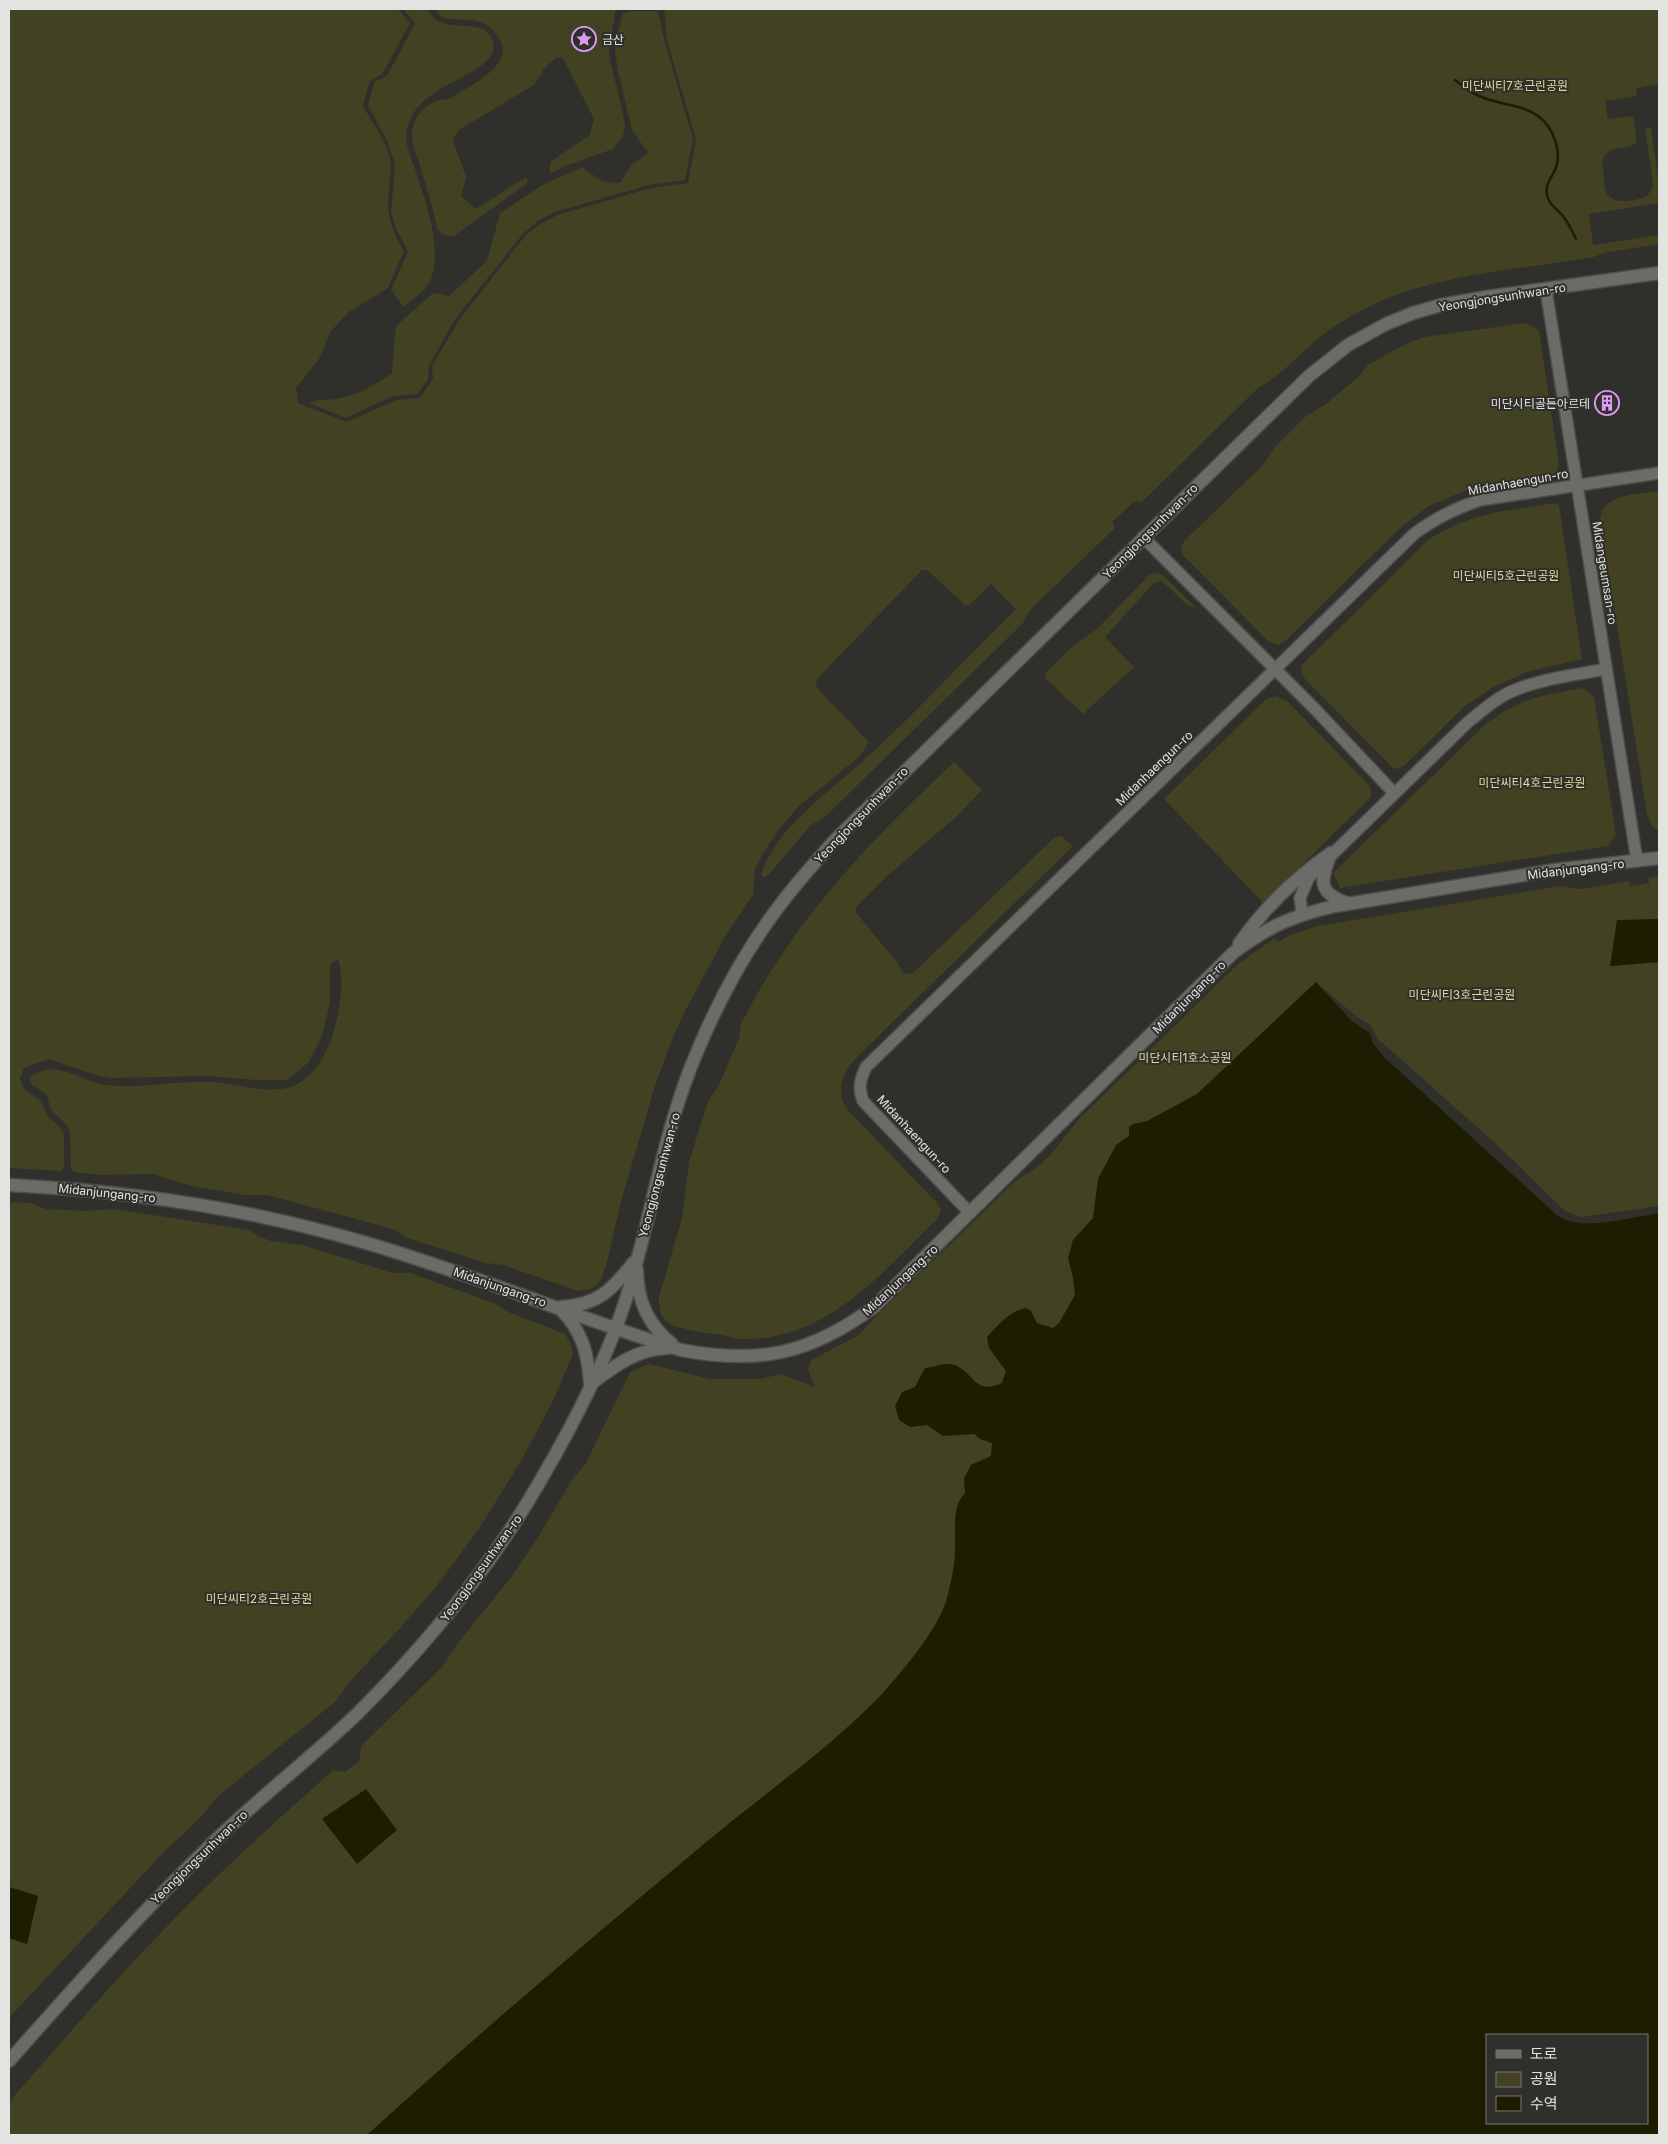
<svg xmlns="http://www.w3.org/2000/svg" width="1668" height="2144" font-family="Inter,'Noto Sans KR',sans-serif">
<rect width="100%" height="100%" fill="#2f2f2c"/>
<path fill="#424122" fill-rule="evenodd" d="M9,9h389l12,14 -27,50 -13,8 -7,25c10,18 24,36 28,56 1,8 -2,18 -2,27 -3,26 2,39 15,62l-16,37 -39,24 -18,19 -12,28 -23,29 2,15 49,19 49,-22 24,-2 13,-19 -1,-13 27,-46 66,-84 15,-12 17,-9 94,-27 37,-5 8,-44 -29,-98 -3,-32h995v75l-23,4 1,8 -32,5 3,18 25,-3 4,25c-6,11 -26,2 -33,16 -3,6 -1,12 0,19 0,5 0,14 4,19 7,10 31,6 40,0l5,-10 -8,-57 6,-1 8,57v19l-70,11 4,31 66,-10v9l-56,9 -9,4c-80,14 -166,16 -239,57 -15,8 -28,17 -41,28 -18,16 -34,34 -56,46l-117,115 -6,-2 -23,21 3,6 -85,82 -7,13 -197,193 -15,9 -41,48 -4,4h-3l-2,-3c17,-49 68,-81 104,-115 52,-47 101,-101 151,-150l-25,-25 -22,21h-4l-38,-35h-5l-105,109 -1,5 1,4 52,54 -9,14 -61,50 -21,25 -15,22 -8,16 -2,26 -26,38 -44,82 -14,32 -14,39 -33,112 -16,68 -4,11 -5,8 -7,4 -12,2 -75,-26 -17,-2 -79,-25 -14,-9 -126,-34h-22l-50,-8 -42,-13 -52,1 -26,-3 -4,-3 -1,-36 -3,-8 -17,-16 -2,-11 -3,-5 -13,-8 -2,-4v-4c27,-20 48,4 76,8 35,4 71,-5 107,-3 25,2 63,15 86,1 19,-11 31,-36 36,-56 5,-22 10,-46 3,-68l-8,6v38l-8,33 -13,26 -21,18h-32l-49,-4 -96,2 -19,-4 -43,-15 -25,9 -4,11 4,10 17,12 8,17 11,8 4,9v32l-3,4 -52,-3z
M403,9h25c11,29 54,5 64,30 16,40 -94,40 -85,106 11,36 38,98 24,134 -5,12 -18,20 -27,28l-13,-17 17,-38 -12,-23 -5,-18 4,-46 -7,-22 -20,-38 6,-23 13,-6 28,-53z
M434,9h182l-7,39 1,12 12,50 3,16 -2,10 -10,13 -48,17 -15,8v-12l40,-27 4,-16 -30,-59 -3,-3 -5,1 -12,11 -10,16 -75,45 -6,10 13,37 -5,19 15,13 50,-32 2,3 -2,4 -72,52c-10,0 -13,-2 -17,-9 -5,-22 -12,-44 -18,-65 -3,-8 -7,-17 -7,-26 0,-21 17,-37 37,-37 18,-12 66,-33 51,-59 -4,-8 -11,-15 -20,-18 -12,-4 -26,-1 -39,-5z
M631,11h27l7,32 28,96 -8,41 -36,5 -94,27 -17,9 -16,14 -67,84 -26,47 -1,13 -10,15 -25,2 -47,22 -38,-15c12,-4 16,-2 27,-4 24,-4 37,-12 57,-26l3,-41 2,-7 36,-32 16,3 38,-35 13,-48 42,-28 40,-18 21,15 17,1 13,-20 15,-10 -16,-23 -14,-59 -3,-19 1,-14 7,-25z
M1525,323l14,7 20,134 -2,7 -5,5 -83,13 -40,17 -29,22 -116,114 -6,3 -9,-3 -87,-88 -1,-7 3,-6 79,-76 11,-17 32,-32 20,-12 32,-27 11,-13 37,-20 19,-7z
M1659,491v341l-7,-6 -5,-12 -47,-294c3,-28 37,-25 59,-29z
M1555,503l4,2 23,154 -55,13 -32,14 -31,21 -60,59 -6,3 -5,-1 -88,-89 -4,-7 1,-7 126,-125c43,-28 79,-29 127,-37z
M1156,573l8,3 32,32 -9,-3 -25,-24 -8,2 -49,54 29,30 -51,47 -38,-36v-5l27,-26 25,-18 53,-55z
M1583,688l11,9 22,137 -8,12 -268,42 -7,-15 154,-150c34,-25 55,-28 96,-35z
M1275,696l12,5 81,83 3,6v7l-108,106 -99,-104 101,-99z
M954,762l28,28 -26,27 -70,60 -30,30v6l41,49 7,12 9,-1 142,-136 6,-1 12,10 -218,213c-13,16 -20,31 -8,50l90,94 4,6 -3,9c-56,55 -112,124 -198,121 -7,0 -12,-3 -19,-4 -10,-2 -20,-2 -30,-5 -21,-5 -33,-7 -32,-33l23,-79 7,-56 19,-61 12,-18 19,-45 2,-14c53,-105 129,-183 213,-262z
M1659,876v43l-42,2 -6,45 48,-4v244l-77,11 -17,-6 -70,-68 -117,-104 -8,-14 -13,-8 -37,-31 32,35 18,12 3,10 11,14 174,159c26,16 72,1 101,-3v922h-1650v-33c57,-65 113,-131 174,-192 48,-49 99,-94 150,-140l12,2 14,-11 2,-15 81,-79 15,-23 55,-68 27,-40 32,-55 15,-18 44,-91 19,-8 61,15h50l21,-5 34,13 -7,-17 3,-10 48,-25 14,-16 137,-133c7,-7 15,-11 23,-16 20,-14 32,-35 48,-53l158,-154 36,-25 3,4 10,-6 29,-10 244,-40 19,3 49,-8 1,5 19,-3 -1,-5zM1487,2035h160v88h-160z
M9,1202l21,1 16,6 40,2 28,-2 135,21 11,7 11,4 31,4 91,28h17l84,30 14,9 57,22 6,10 2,10 -20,47 -32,60 -42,68 -41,55 -37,43 -48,51 -18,24 -118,95 -15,19 -39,37 -154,165v-80l18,6 11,-48 -29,-9z"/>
<path fill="#1e1d02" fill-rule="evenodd" d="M1659,919v43l-49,4 7,-46z
M1316,982l36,39 18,12 3,10 11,14 174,159c26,16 72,1 101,-3v922h-1292c110,-100 223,-196 337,-291 59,-50 123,-93 177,-149 20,-22 59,-68 66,-97 4,-15 8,-34 8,-49 1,-19 -4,-42 10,-56l-1,-15 7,-13 20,-9 1,-13 -12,-4 -6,-5 -31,2 -16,-11 -17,2 -11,-7 -4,-14 7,-14 13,-5 10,-19c11,-1 21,-7 32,-2 18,9 18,29 45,17l4,-12 -17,-23 -2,-11c10,-11 24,-27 39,-29l5,3 6,12 16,5 6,-5 16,-28 -2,-17 -5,-20 5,-18 20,-22 5,-39 18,-34 13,-9v-9l4,-3 14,-3 50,-27zM1487,2035h160v88h-160z
M366,1789l31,41 -40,34 -35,-45z
M9,1887l29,9 -11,48 -18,-6z"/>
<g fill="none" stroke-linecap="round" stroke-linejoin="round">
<path stroke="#1e1d02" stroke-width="2.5" d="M1455,80c8,7 18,14 29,18 18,7 37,6 54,18 15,11 25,36 17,54 -4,8 -10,15 -8,25 2,10 10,14 16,21 5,6 9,15 13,23"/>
<defs>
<path id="street" d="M1546,290l91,571
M1143,537l171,171 80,85
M1302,913l-2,-15 9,-21 158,-154c15,-12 30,-26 48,-33 29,-12 61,-15 91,-21
M970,1213l-107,-112c-5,-14 -3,-21 3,-34l548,-533c21,-16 42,-26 66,-34l179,-27"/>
<path id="secondary" d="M1331,853c-10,27 -15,39 16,50
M1239,944c25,-36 56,-66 92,-91
M9,1185c120,6 238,23 354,57 107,31 211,75 318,108 78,15 129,4 193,-43l359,-354c36,-27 59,-37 102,-47l220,-36 104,-12
M637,1270c0,30 12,56 35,74
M561,1307c37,-2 51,-17 73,-45
M560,1309c22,21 28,45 30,74
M592,1383c24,-18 45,-34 76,-35
M9,2061c69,-78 137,-154 212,-226 44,-42 92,-79 136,-121 69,-69 133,-146 182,-231 33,-56 67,-121 87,-184 26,-82 37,-168 71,-247 20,-48 46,-97 77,-139 19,-26 41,-51 63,-75l472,-462 39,-31 38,-21 27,-11 28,-8 46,-8 172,-24"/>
</defs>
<use href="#street" stroke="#4c4c49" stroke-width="14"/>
<use href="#secondary" stroke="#4c4c49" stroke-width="15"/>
<use href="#street" stroke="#6b6c68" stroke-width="11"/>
<use href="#secondary" stroke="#6b6c68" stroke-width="12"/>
</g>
<defs>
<symbol id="sight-ring" viewBox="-11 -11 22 22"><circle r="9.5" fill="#2f2f2c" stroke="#dd99f3" stroke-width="1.5"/><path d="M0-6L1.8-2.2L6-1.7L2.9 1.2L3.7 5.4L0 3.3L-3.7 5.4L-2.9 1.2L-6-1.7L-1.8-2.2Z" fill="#dd99f3"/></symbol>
<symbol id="building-ring" viewBox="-11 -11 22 22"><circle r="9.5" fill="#2f2f2c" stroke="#dd99f3" stroke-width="1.5"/><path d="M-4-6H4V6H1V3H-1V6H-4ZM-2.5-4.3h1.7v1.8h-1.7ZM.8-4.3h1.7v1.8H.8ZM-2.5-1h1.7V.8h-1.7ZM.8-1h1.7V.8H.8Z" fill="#dd99f3"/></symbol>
</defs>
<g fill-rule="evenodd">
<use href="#sight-ring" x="570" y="25" width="28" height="28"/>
<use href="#building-ring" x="1593" y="389" width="28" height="28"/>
</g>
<g text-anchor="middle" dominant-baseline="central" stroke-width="4" stroke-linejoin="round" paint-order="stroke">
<g font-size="12" fill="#e3e3e1" stroke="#2f2f2c" text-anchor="start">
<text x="602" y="39">금산</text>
<text x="1590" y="403" text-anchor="end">미단시티골든아르테</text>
</g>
<g font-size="12" fill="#dddd9a" stroke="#2f2f2c">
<text x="1515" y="85">미단씨티7호근린공원</text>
<text x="1506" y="575">미단씨티5호근린공원</text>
<text x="1532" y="782">미단씨티4호근린공원</text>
<text x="1462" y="994">미단씨티3호근린공원</text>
<text x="1185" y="1057">미단시티1호소공원</text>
<text x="259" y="1598">미단씨티2호근린공원</text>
</g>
<g font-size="12" fill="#e3e3e1" stroke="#2f2f2c">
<text transform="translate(1502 297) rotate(-9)">Yeongjongsunhwan-ro</text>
<text transform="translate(1518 482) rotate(-10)">Midanhaengun-ro</text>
<text transform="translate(1150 531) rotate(-45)">Yeongjongsunhwan-ro</text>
<text transform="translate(1605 573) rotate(81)">Midangeumsan-ro</text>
<text transform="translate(1154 768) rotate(-44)">Midanhaengun-ro</text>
<text transform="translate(861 815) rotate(-46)">Yeongjongsunhwan-ro</text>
<text transform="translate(1576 869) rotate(-7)">Midanjungang-ro</text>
<text transform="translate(1189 997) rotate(-45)">Midanjungang-ro</text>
<text transform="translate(914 1134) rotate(47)">Midanhaengun-ro</text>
<text transform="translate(659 1175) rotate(-75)">Yeongjongsunhwan-ro</text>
<text transform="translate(107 1193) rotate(6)">Midanjungang-ro</text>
<text transform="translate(900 1280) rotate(-43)">Midanjungang-ro</text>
<text transform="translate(500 1287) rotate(19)">Midanjungang-ro</text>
<text transform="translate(481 1568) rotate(-54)">Yeongjongsunhwan-ro</text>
<text transform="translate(199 1857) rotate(-44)">Yeongjongsunhwan-ro</text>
</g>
</g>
<rect width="1668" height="2144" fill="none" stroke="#e3e3e1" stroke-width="20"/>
<rect x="1486" y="2034" width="162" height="90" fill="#2f2f2c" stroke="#777774"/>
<rect x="1496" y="2050" width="25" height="8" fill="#6b6c68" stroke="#777774"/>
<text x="1530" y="2059" font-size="15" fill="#e3e3e1">도로</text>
<rect x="1496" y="2072" width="25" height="15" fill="#424122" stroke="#777774"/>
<text x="1530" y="2084" font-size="15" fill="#e3e3e1">공원</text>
<rect x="1496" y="2096" width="25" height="15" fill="#1e1d02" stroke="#777774"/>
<text x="1530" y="2109" font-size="15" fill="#e3e3e1">수역</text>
</svg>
